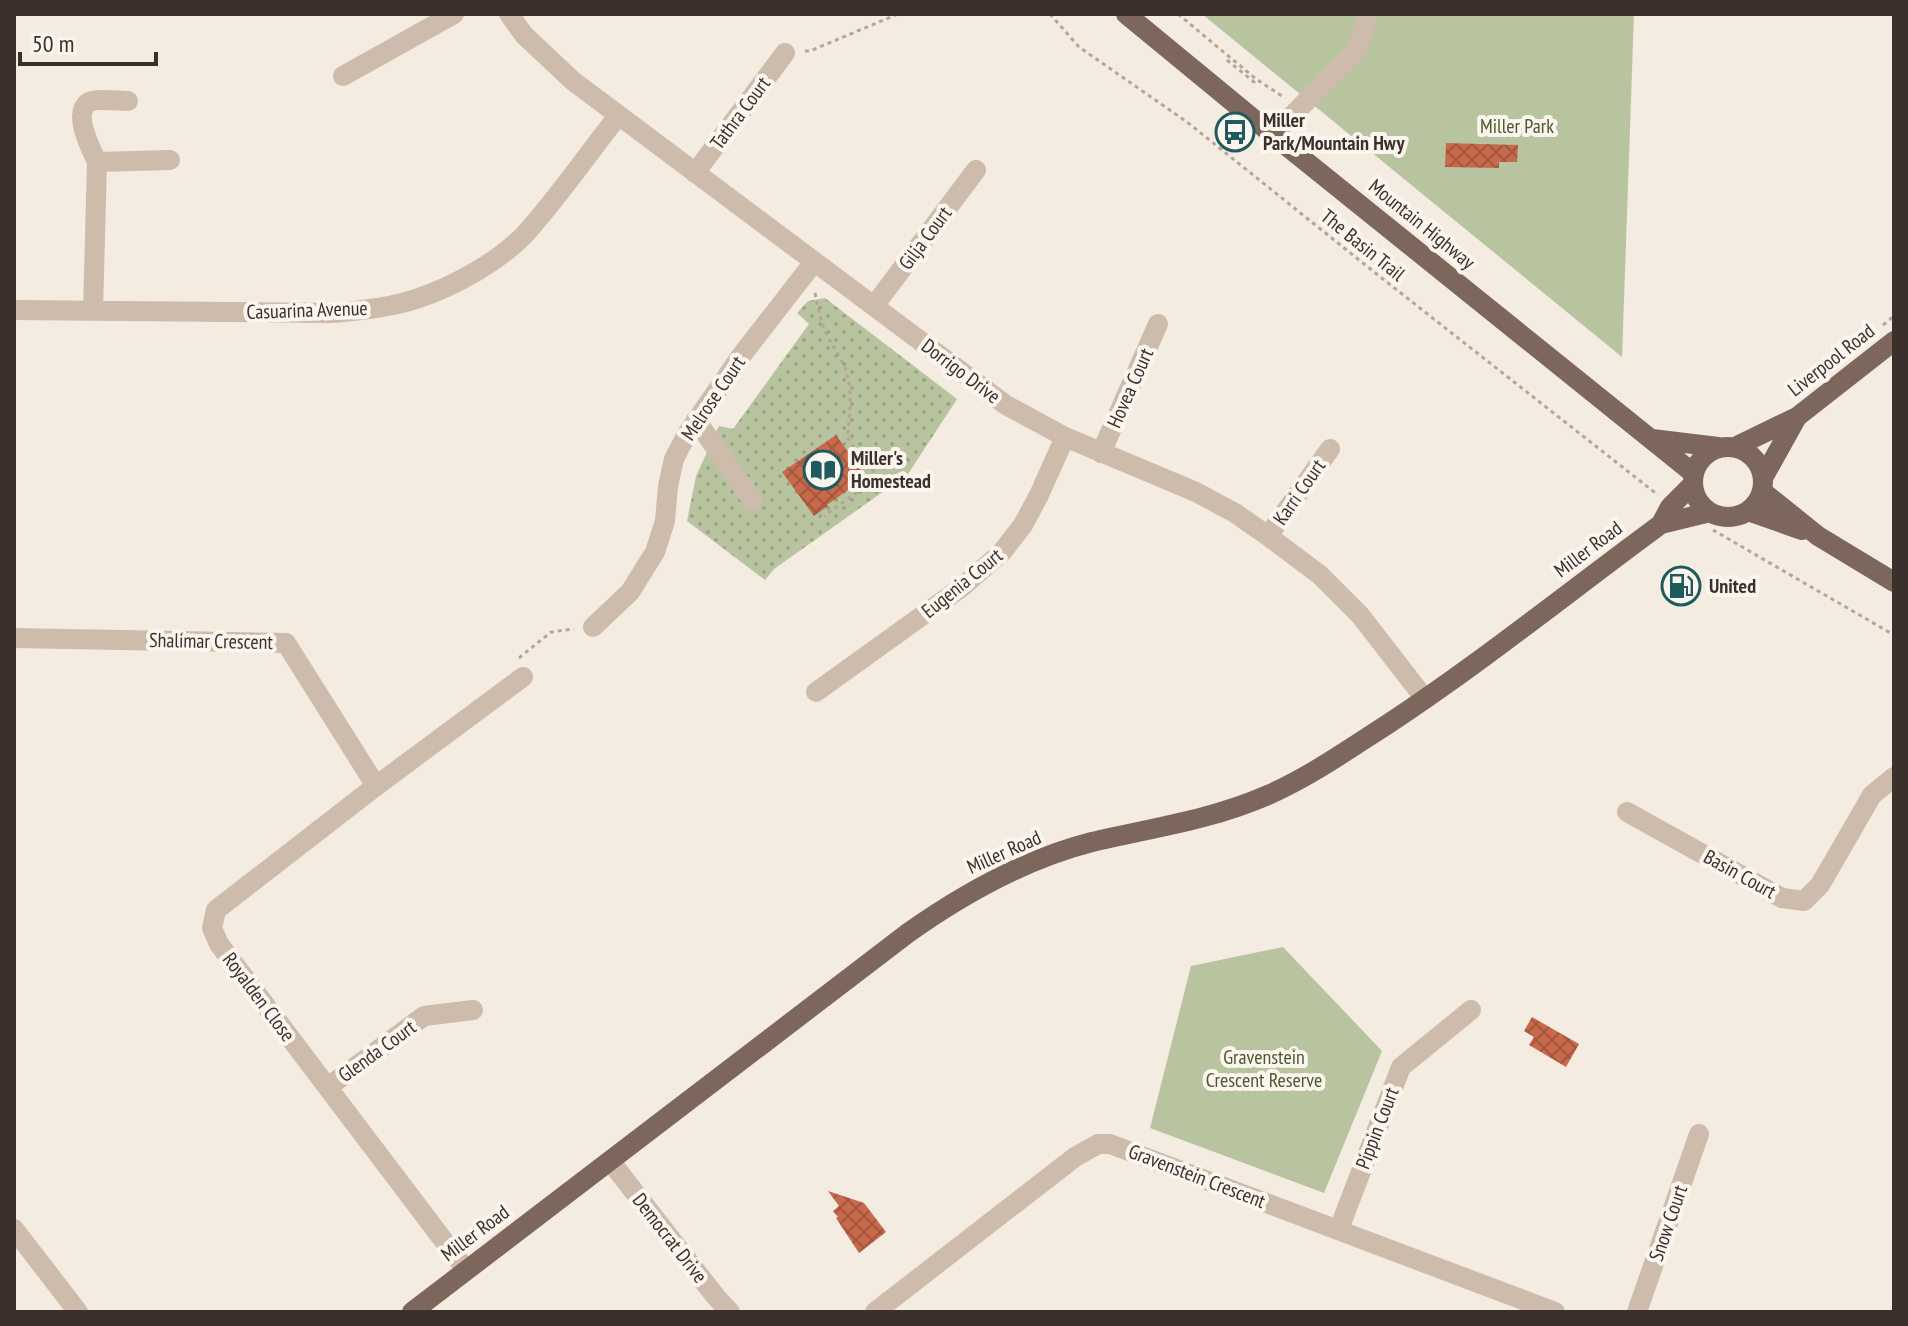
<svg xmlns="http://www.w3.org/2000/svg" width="1908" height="1326" font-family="'PT Sans Narrow',sans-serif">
<defs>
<pattern id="garden-dots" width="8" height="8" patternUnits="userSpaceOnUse" patternTransform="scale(2)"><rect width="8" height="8" fill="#b8c4a0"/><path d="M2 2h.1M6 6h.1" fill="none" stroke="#97a083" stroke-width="1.8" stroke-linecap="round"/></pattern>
<pattern id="building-cross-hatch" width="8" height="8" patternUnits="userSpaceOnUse" patternTransform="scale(2)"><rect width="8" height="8" fill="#c8694b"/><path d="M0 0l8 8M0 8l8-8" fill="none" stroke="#a4573f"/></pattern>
</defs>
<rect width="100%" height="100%" fill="#f4ebe1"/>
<path fill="#b8c4a0" d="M1202,14h432l-12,343z
M1283,947l99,104 -58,142 -174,-65 41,-162z"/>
<path fill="url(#garden-dots)" d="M825,298l132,101 -49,75 -134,95 -9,11 -78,-59 9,-45 23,-50 14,3 76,-105 -12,-11 11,-12z"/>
<path fill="url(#building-cross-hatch)" d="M1446,143l72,2 -1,17h-18v6l-54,-1z
M836,435l30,42 -39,28 1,1 -14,10 -32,-44z
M1532,1017l47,27 -13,23 -37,-22 5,-8 -10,-6z
M828,1191l36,12 22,29 -27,21 -23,-35 2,-1 -5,-6 6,-5z"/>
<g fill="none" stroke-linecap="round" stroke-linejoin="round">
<path stroke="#b9a596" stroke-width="3" stroke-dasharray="4 4" stroke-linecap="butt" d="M1050,14l29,33 108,75 187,150 284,223
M1178,14l78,65 29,19
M805,51h5l88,-37
M1227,60l27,22 2,-3
M815,293c2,12 5,24 9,36 6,14 16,26 21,39 8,23 5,46 2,69l14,21 11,10 3,8 -5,7 -46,33
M1883,325l11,-9
M1713,530l181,105
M519,658l32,-26 23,-3"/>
<path stroke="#cdbbac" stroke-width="20" d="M509,14l15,21 49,46 433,324 59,32 131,55 39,21 33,23 52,39 40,40 65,84
M343,76l111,-62
M1273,135l84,-85 11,-36
M97,162l73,-2
M695,173l90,-120
M874,306l102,-136
M14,310l317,3c28,-2 58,-5 85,-14 37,-12 84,-38 110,-66 32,-36 62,-79 92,-117
M93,311l4,-149c-6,-13 -25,-49 -8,-60 7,-4 30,-1 39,-1
M696,420l57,81
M1101,453l57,-129
M1268,536l62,-87
M593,627l37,-35 25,-40 10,-31 3,-35 6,-27 13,-25 54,-78 73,-94
M14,638l272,5 90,143
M816,692l146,-105 40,-35 21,-27 16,-30 26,-58
M1627,812l155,86 22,3 16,-16 52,-90 22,-18
M328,1087l96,-71 49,-6
M611,1162l105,135 14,15
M14,1229l64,83
M1339,1229l62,-162 70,-57
M466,1270l-247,-326 -7,-16 4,-18 160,-124 147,-109
M875,1312l200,-155 23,-13h12l445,168
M1637,1312l62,-178"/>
<path stroke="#7d675c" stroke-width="20" d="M1126,14l147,121 420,338
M1652,439l66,8
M1693 482a35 35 0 1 1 70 0a35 35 0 1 1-70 0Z
M1735,447l62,-30 97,-76
M1763,478l34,-61
M1762,491l56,45 76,46
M1748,511l54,19
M1661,524l49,-12
M412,1312l496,-379c55,-39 117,-74 184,-91 60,-14 119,-22 176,-47 43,-19 81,-46 120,-71 91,-60 177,-129 265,-194l8,-6 9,-17 22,-22"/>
</g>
<defs>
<symbol id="bus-ring" viewBox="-11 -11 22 22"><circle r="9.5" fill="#fbf5ee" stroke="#1f5a5e" stroke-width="1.5"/><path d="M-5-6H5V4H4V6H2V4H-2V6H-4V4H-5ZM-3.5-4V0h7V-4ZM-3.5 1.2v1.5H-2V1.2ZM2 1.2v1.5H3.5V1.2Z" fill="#1f5a5e"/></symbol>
<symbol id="library-ring" viewBox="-11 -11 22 22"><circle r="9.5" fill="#fbf5ee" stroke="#1f5a5e" stroke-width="1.5"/><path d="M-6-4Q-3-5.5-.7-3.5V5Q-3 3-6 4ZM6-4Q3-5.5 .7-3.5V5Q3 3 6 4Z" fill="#1f5a5e"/></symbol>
<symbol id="fuel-ring" viewBox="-11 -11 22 22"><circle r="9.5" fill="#fbf5ee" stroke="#1f5a5e" stroke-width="1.5"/><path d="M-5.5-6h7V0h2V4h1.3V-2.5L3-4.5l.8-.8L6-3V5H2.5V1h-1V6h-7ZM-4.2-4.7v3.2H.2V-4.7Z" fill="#1f5a5e"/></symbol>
</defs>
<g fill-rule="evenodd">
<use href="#bus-ring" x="1213" y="110" width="44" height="44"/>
<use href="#library-ring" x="801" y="448" width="44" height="44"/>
<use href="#fuel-ring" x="1659" y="564" width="44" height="44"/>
</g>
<g text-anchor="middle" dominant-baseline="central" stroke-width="8" stroke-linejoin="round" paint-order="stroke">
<g font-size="20" fill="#3b302b" stroke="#fbf5ee">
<text transform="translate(740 113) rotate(-53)">Tathra Court</text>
<text transform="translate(1422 224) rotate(39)">Mountain Highway</text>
<text transform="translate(925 238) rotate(-53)">Gilja Court</text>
<text transform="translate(1363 245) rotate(39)">The Basin Trail</text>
<text transform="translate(307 310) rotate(-2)">Casuarina Avenue</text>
<text transform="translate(1831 360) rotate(-38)">Liverpool Road</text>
<text transform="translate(961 371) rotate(37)">Dorrigo Drive</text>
<text transform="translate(1130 388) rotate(-66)">Hovea Court</text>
<text transform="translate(713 398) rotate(-56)">Melrose Court</text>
<text transform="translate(1299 492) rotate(-55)">Karri Court</text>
<text transform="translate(1588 549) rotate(-37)">Miller Road</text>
<text transform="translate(962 583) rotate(-39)">Eugenia Court</text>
<text transform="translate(211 641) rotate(1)">Shalimar Crescent</text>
<text transform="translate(1004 852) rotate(-24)">Miller Road</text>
<text transform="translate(1740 874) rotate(29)">Basin Court</text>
<text transform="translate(259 997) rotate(53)">Royalden Close</text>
<text transform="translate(377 1051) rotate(-36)">Glenda Court</text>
<text transform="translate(1377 1128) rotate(-69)">Pippin Court</text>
<text transform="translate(1197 1176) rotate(21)">Gravenstein Crescent</text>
<text transform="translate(1668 1223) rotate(-71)">Snow Court</text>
<text transform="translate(475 1233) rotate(-37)">Miller Road</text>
<text transform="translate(670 1238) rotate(52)">Democrat Drive</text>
</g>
<g font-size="20" font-weight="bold" fill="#3b302b" stroke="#fbf5ee" text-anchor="start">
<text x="1263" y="120">Miller<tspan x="1263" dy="23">Park/Mountain Hwy</tspan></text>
<text x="851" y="458">Miller's<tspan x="851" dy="23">Homestead</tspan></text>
<text x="1709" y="586">United</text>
</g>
<g font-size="20" fill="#4a5a2e" stroke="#fbf5ee">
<text x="1517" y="126">Miller Park</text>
<text x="1264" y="1057">Gravenstein<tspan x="1264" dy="23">Crescent Reserve</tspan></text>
</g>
</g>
<rect width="1908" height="1326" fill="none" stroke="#3b302b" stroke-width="32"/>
<path d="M20 52v12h136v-12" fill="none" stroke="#3b302b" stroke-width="4"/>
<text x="32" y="52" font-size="24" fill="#3b302b" stroke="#fbf5ee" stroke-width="6" paint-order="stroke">50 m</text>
</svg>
